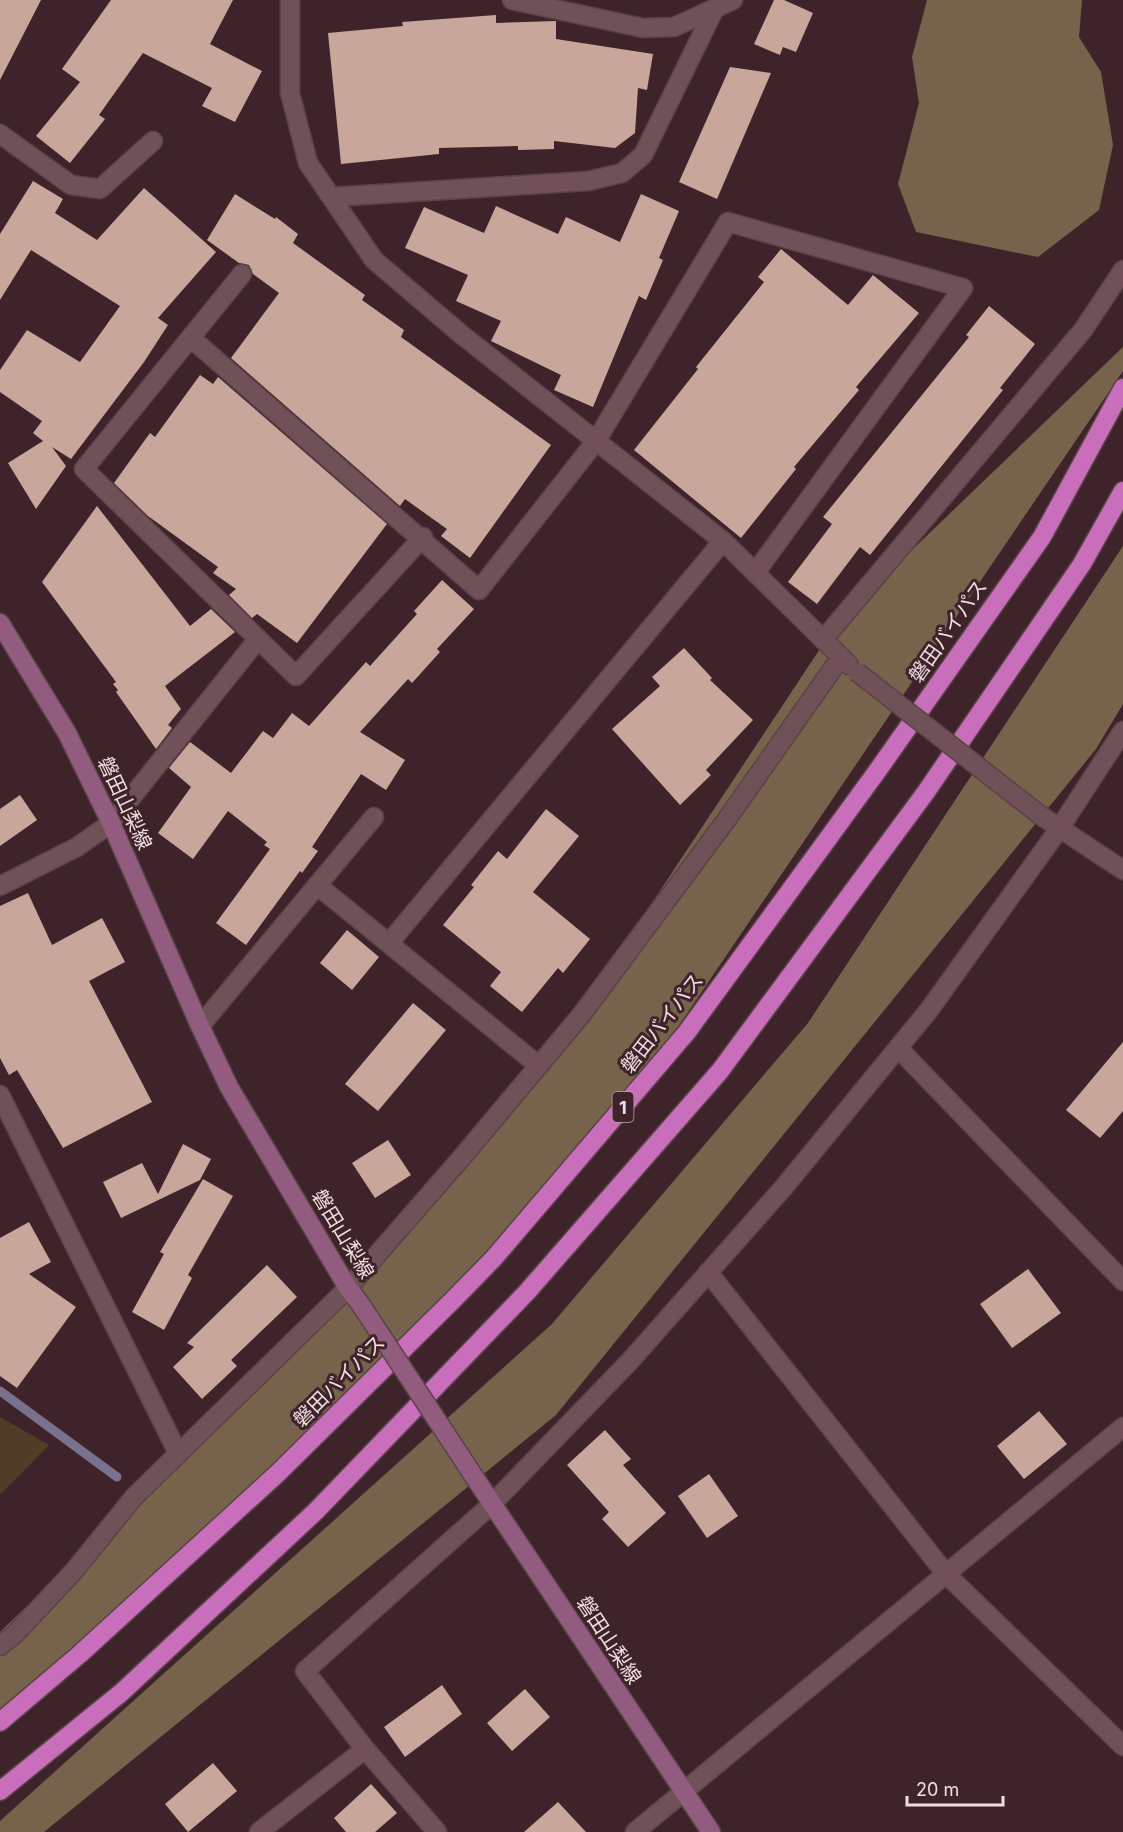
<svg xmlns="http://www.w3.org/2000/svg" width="1123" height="1832" font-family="Inter,'Noto Sans JP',sans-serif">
<rect width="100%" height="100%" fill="#3f232a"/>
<path fill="#4f3d27" d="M0,1417l49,28 -49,50z"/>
<path fill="#77634c" d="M927,0h155l-3,37 22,35 12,73 -14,65 -61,47 -122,-25 -18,-48 21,-81 -7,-46z
M1123,347v24l-496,731 -175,199 -452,421v-90l109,-105 239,-239 214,-249 277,-419z
M1123,546v158l-27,45 -540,666 -512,417h-44v-11l552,-497 256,-301z"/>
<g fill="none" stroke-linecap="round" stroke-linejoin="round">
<path stroke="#79718d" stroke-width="9" d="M0,1391l117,86"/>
</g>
<path fill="#c8a69b" d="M0,0h41l-41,80z
M111,0h122l-23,44 52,27 -27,51 -33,-16 10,-18 -69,-35 -44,62 6,4 -35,44 -34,-27 44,-54 -18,-13z
M774,0h10l29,13 -17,39 -13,-5 -3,8 -26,-11z
M496,15v8l60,-2v18l97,15 -6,36 -9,-2 -3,45 -20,15 -61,-7v8l-36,1v-4l-79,2v6l-98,10 -13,-131 75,-7 -1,-4z
M730,67l41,6 -54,126 -38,-17z
M33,181l30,18 -8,14 42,27 47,-52 72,64 -58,66 10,7 -24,37 -73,97 -19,-12 14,19 -30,43 -28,-46 35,-22 -10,-8 9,-12 -42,-29v-22l27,-40 53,32 40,-56 -89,-56 -31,50v-66z
M235,194l40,25 1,-2 22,17 -5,9 72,52 -3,5 42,30 -3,7 150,108 -81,113 -29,-22 6,-7 -42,-30 -5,7 -169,-148 48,-65 -26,-19 -4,-9 -10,-2 -32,-23z
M641,194l38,17 -20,47 4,2 -17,40 -7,-4 -46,111 -39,-17 7,-15 -70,-34 10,-20 -45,-20 12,-26 -63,-27 19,-41 60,26 12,-27 62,28 8,-17 54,25z
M781,249l67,56 25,-30 46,38 -63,74 3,3 -65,77 2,2 -55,69 -107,-88 64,-81 -2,-2 68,-85 -6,-5z
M989,306l46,38 -35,44 3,2 -133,165 -10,-8 -43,57 -29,-22 44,-58 -9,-7 146,-180 -3,-2z
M200,375l13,9 5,-7 169,147 -90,119 -40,-29 -5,4 -23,-23 7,-6 -23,-16 5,-6 -70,-51 -34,-33 36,-50 5,4z
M97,506l93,120 21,-17 24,23 -70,54 16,23 -13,16 4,3 -16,21 -40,-57 2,-2 -5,-6 3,-2 -74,-100z
M442,580l32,29 -37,40 3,3 -28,31 -4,-4 -48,53 45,28 -19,30 -25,-16 -49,73 6,4 -16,22 -2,-2 -54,74 -30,-22 54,-74 -6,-4 3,-3 -39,-31 -35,48 -35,-26 33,-46 -22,-19 21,-26 41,31 32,-42 10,7 19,-25 17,13 57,-64 4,4 47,-52 -3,-3z
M684,648l28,30 -2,2 43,40 -47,50 5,5 -31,30 -68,-76 48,-43 -8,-9z
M20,795l17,25 -37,26v-37z
M546,809l33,27 -46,56 57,47 -27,34 -5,-5 -36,44 -32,-26 11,-14 -58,-47 31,-38 -3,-2 27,-34 9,8z
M28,893l24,52 50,-27 23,44 -36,19 63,121 -89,46 -46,-78 -8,5 -9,-17v-152z
M347,930l32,27 -27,33 -32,-27z
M413,1003l33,27 -68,81 -33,-27z
M1123,1042v69l-23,27 -34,-28z
M388,1140l23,35 -36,23 -23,-35z
M183,1144l28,15 -11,21 -79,38 -18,-36 39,-19 16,31z
M203,1179l30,17 -45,79 4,3 -28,52 -32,-18 32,-58 -4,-2z
M29,1222l22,40 -22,12 47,33 -59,81 -17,-12v-138z
M267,1265l30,32 -66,63 6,6 -35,33 -29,-32 21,-20 -7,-4z
M1028,1269l33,44 -49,35 -32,-44z
M1039,1411l28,33 -43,35 -27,-33z
M605,1430l26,29 -8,6 43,48 -38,34 -26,-28 7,-7 -42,-47z
M709,1474l29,42 -31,22 -29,-42z
M442,1685l20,29 -57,43 -21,-30z
M525,1689l25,28 -38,34 -25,-28z
M213,1763l24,28 -49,41 -23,-28z
M371,1784l26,29 -22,19h-29l-12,-14z
M558,1802l28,30h-62z"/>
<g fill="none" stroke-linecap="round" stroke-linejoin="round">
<defs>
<path id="minor" d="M290,0v93l18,70 66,97 88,75 261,206 126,124
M512,0l131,28 31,-1 59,-27
M0,134l71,51 29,4 53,-48
M331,197l257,-16 34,-8 21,-18 72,-147
M242,274l-158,195 212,207 127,-139
M191,338l288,252 117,-149 132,-219 235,66 -208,285
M823,640l260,-310 40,-60
M1040,815l83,55
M317,885l222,181
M0,886l77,-39 34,-24 147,-184
M389,943l334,-402
M200,1026l174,-209
M898,1048l225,233
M0,1095l178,358
M708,1272l238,302 177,172
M0,1646l15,-12 59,-63 60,-74 214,-209 115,-132 119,-142 145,-195 114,-162
M259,1832l106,-83
M437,1832l-72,-83 -60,-78 187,-167 138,-143 154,-174 145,-177 130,-181 64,-98
M635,1832l488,-405"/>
<path id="secondary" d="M0,623l67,110 44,90 89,203 29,61 119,201 13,17
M477,1481l234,351"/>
<path id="trunk" d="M0,1722l80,-68 198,-181 174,-172 42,-43 193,-226 191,-262 164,-233 81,-149
M0,1791l122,-99 194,-181 211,-219 193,-221 206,-279 156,-228 41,-73"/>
</defs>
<use href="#minor" stroke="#594248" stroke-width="21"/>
<use href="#secondary" stroke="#594248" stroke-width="21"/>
<use href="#trunk" stroke="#594248" stroke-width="21"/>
<use href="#minor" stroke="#715158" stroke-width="18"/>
<use href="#secondary" stroke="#915c7d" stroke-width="18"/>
<use href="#trunk" stroke="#c86eba" stroke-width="18"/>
<defs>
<path id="minor-bridge" d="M857,672l183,143"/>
<path id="secondary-bridge" d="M361,1305l116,176"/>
</defs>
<use href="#minor-bridge" stroke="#594248" stroke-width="21" stroke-linecap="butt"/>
<use href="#secondary-bridge" stroke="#594248" stroke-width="21" stroke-linecap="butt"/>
<use href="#minor-bridge" stroke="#715158" stroke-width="18"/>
<use href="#secondary-bridge" stroke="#915c7d" stroke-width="18"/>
</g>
<g text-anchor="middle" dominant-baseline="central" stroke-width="6" stroke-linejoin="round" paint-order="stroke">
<rect fill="#3f232a" stroke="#bca6ab" stroke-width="1.5" x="612.5" y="1092" width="21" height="30" rx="4.5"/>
<g font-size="18" font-weight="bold" fill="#f1dee2">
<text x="623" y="1107">1</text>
</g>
<g font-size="20" fill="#f1dee2" stroke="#3f232a">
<text transform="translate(948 631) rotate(-55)">磐田バイパス</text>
<text transform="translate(125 803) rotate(65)">磐田山梨線</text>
<text transform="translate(662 1023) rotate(-52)">磐田バイパス</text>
<text transform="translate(343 1234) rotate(59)">磐田山梨線</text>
<text transform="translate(339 1381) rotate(-45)">磐田バイパス</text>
<text transform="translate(609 1640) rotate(57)">磐田山梨線</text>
</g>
</g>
<path d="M907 1796v9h96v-9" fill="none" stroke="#f1dee2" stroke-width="3"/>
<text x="916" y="1796" font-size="18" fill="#f1dee2" stroke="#3f232a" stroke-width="4.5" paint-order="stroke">20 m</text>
</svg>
